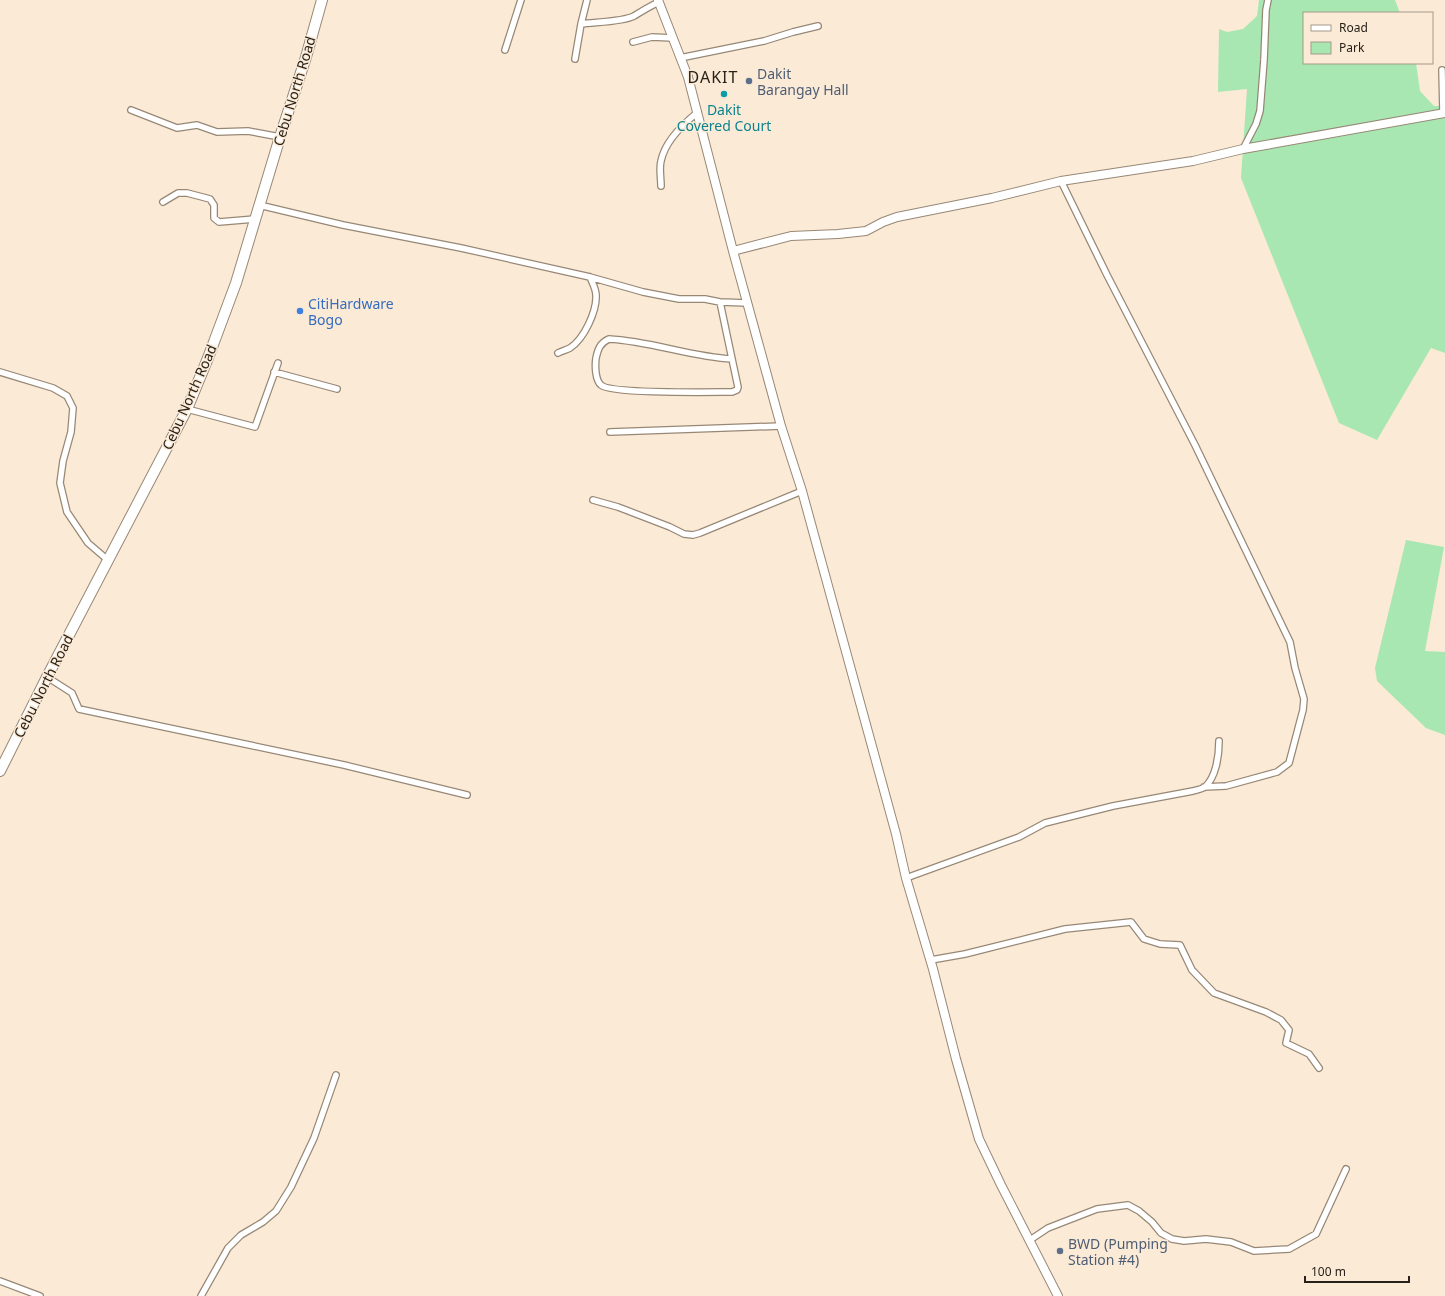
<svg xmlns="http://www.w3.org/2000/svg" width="1445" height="1296" font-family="'Noto Sans',sans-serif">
<rect width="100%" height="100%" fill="#fbead6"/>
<path fill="#a8e7b2" d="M1259,0h136l5,13h-96v50h112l4,28 14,15h11v247l-14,-5 -54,92 -38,-17 -98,-245 6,-89 -29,3 1,-63 8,3 16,-3 14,-13z
M1406,540l38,7 -19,104 20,1v83l-19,-7 -49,-47 -2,-13z"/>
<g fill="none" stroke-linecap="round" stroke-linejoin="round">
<defs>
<path id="street" d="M581,24l6,-24
M633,42l19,-5 21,1
M505,50l16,-50
M680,58l84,-17 29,-9 25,-6
M575,59l6,-35c13,-2 42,-2 53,-8 8,-5 16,-10 25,-14
M1442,70l1,43
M131,110l46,18 20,-3 20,7 31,-1 32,6
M1243,149l13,-25 4,-13 4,-51 2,-50 2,-10
M1061,181l46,94 88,170 95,197 5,26 9,31 -1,11 -14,53 -12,9 -51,14 -22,1
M661,186c0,-8 -2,-18 0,-25 4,-20 22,-37 37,-49
M163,202l15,-9h9l23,6 4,6v13l5,4 36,-3
M259,205l84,20 118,23 129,29 53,15 36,7h26l15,3 28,1
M720,302l12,57
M609,339c42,2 82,18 123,20l6,28 -1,3 -5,2c-20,0 -122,2 -131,-7 -6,-5 -6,-20 -5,-27 2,-9 4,-15 13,-19z
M558,353c4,-2 8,-3 12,-5 14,-9 27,-37 26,-53 0,-6 -4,-13 -6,-18
M0,372l53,16 14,8 6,12 -2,24 -8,29 -3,22 7,29 21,31 21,18
M274,372l63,17
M187,409l68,18 23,-64
M610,432l171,-6
M593,500l25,7 52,20 14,7 9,1 7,-2 102,-42
M47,677l25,16 7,16 265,56 123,30
M906,878l113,-41 26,-14 68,-17 80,-15c3,-1 9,-2 12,-4 11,-10 14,-31 14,-46
M931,960l34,-6 100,-25 66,-7 13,17 16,5 20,1 12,25 22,23 52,19 15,8 8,10 -3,13 23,11 10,14
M1030,1240l18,-12 49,-19 31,-4 11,6 13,11 9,11 11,6 12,2 22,-2 25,3 23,9 35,-2 27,-15 30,-65
M0,1281l40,15
M201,1296l27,-48 13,-13 22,-13 13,-11 15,-24 23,-49 22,-63"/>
<path id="secondary" d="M658,0l30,77 45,174 48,175 21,65 94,343 10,44 27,91 23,90 23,80 22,46 57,111
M733,251l58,-15 47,-2 28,-3 17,-9 14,-5 95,-19 69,-17 132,-20 50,-12 202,-36"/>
<path id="highway" d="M0,771l47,-94 140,-268 21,-51 28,-75 44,-146 26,-80 16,-57"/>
</defs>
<use href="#street" stroke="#978876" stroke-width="8"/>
<use href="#secondary" stroke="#978876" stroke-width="10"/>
<use href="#highway" stroke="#978876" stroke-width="12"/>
<use href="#street" stroke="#fff" stroke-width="5.5"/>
<use href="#secondary" stroke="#fff" stroke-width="8"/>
<use href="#highway" stroke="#fff" stroke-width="10"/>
</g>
<g fill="#5c6f8a" stroke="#fbead6" stroke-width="1.5">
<circle cx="749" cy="81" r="4"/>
<circle cx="1060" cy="1251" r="4"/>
</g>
<circle fill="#0f9aa8" stroke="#fbead6" stroke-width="1.5" cx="724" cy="94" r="4"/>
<circle fill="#3f7fe0" stroke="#fbead6" stroke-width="1.5" cx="300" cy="311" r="4"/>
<g text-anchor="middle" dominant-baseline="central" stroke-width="3" stroke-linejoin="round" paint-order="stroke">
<g font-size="14" fill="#4e5e75" stroke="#fbead6" text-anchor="start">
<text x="757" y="73">Dakit<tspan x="757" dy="16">Barangay Hall</tspan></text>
<text x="1068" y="1243">BWD (Pumping<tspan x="1068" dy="16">Station #4)</tspan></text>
</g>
<g font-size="14" fill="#272119" stroke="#fbead6">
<text transform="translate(294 91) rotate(-73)">Cebu North Road</text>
<text transform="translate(189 397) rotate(-66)">Cebu North Road</text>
<text transform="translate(43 686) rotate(-63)">Cebu North Road</text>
</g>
<g font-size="14" fill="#0d838f" stroke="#fbead6">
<text x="724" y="109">Dakit<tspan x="724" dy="16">Covered Court</tspan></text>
</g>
<g font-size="14" fill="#366cbe" stroke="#fbead6" text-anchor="start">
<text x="308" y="303">CitiHardware<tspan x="308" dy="16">Bogo</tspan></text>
</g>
<g font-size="16" letter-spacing="1" fill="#272119" stroke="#fbead6">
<text x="713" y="77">DAKIT</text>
</g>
</g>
<rect x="1303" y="12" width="130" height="52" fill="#fbead6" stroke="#a69a8a"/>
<rect x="1311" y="25" width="20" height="6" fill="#ffffff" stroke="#a69a8a"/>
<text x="1339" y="32" font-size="12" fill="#272119">Road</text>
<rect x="1311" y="42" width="20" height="12" fill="#a8e7b2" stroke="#a69a8a"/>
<text x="1339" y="52" font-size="12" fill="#272119">Park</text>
<path d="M1305 1276v6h104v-6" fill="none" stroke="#272119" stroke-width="2"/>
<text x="1311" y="1276" font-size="12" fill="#272119" stroke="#fbead6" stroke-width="3" paint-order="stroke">100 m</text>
</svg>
